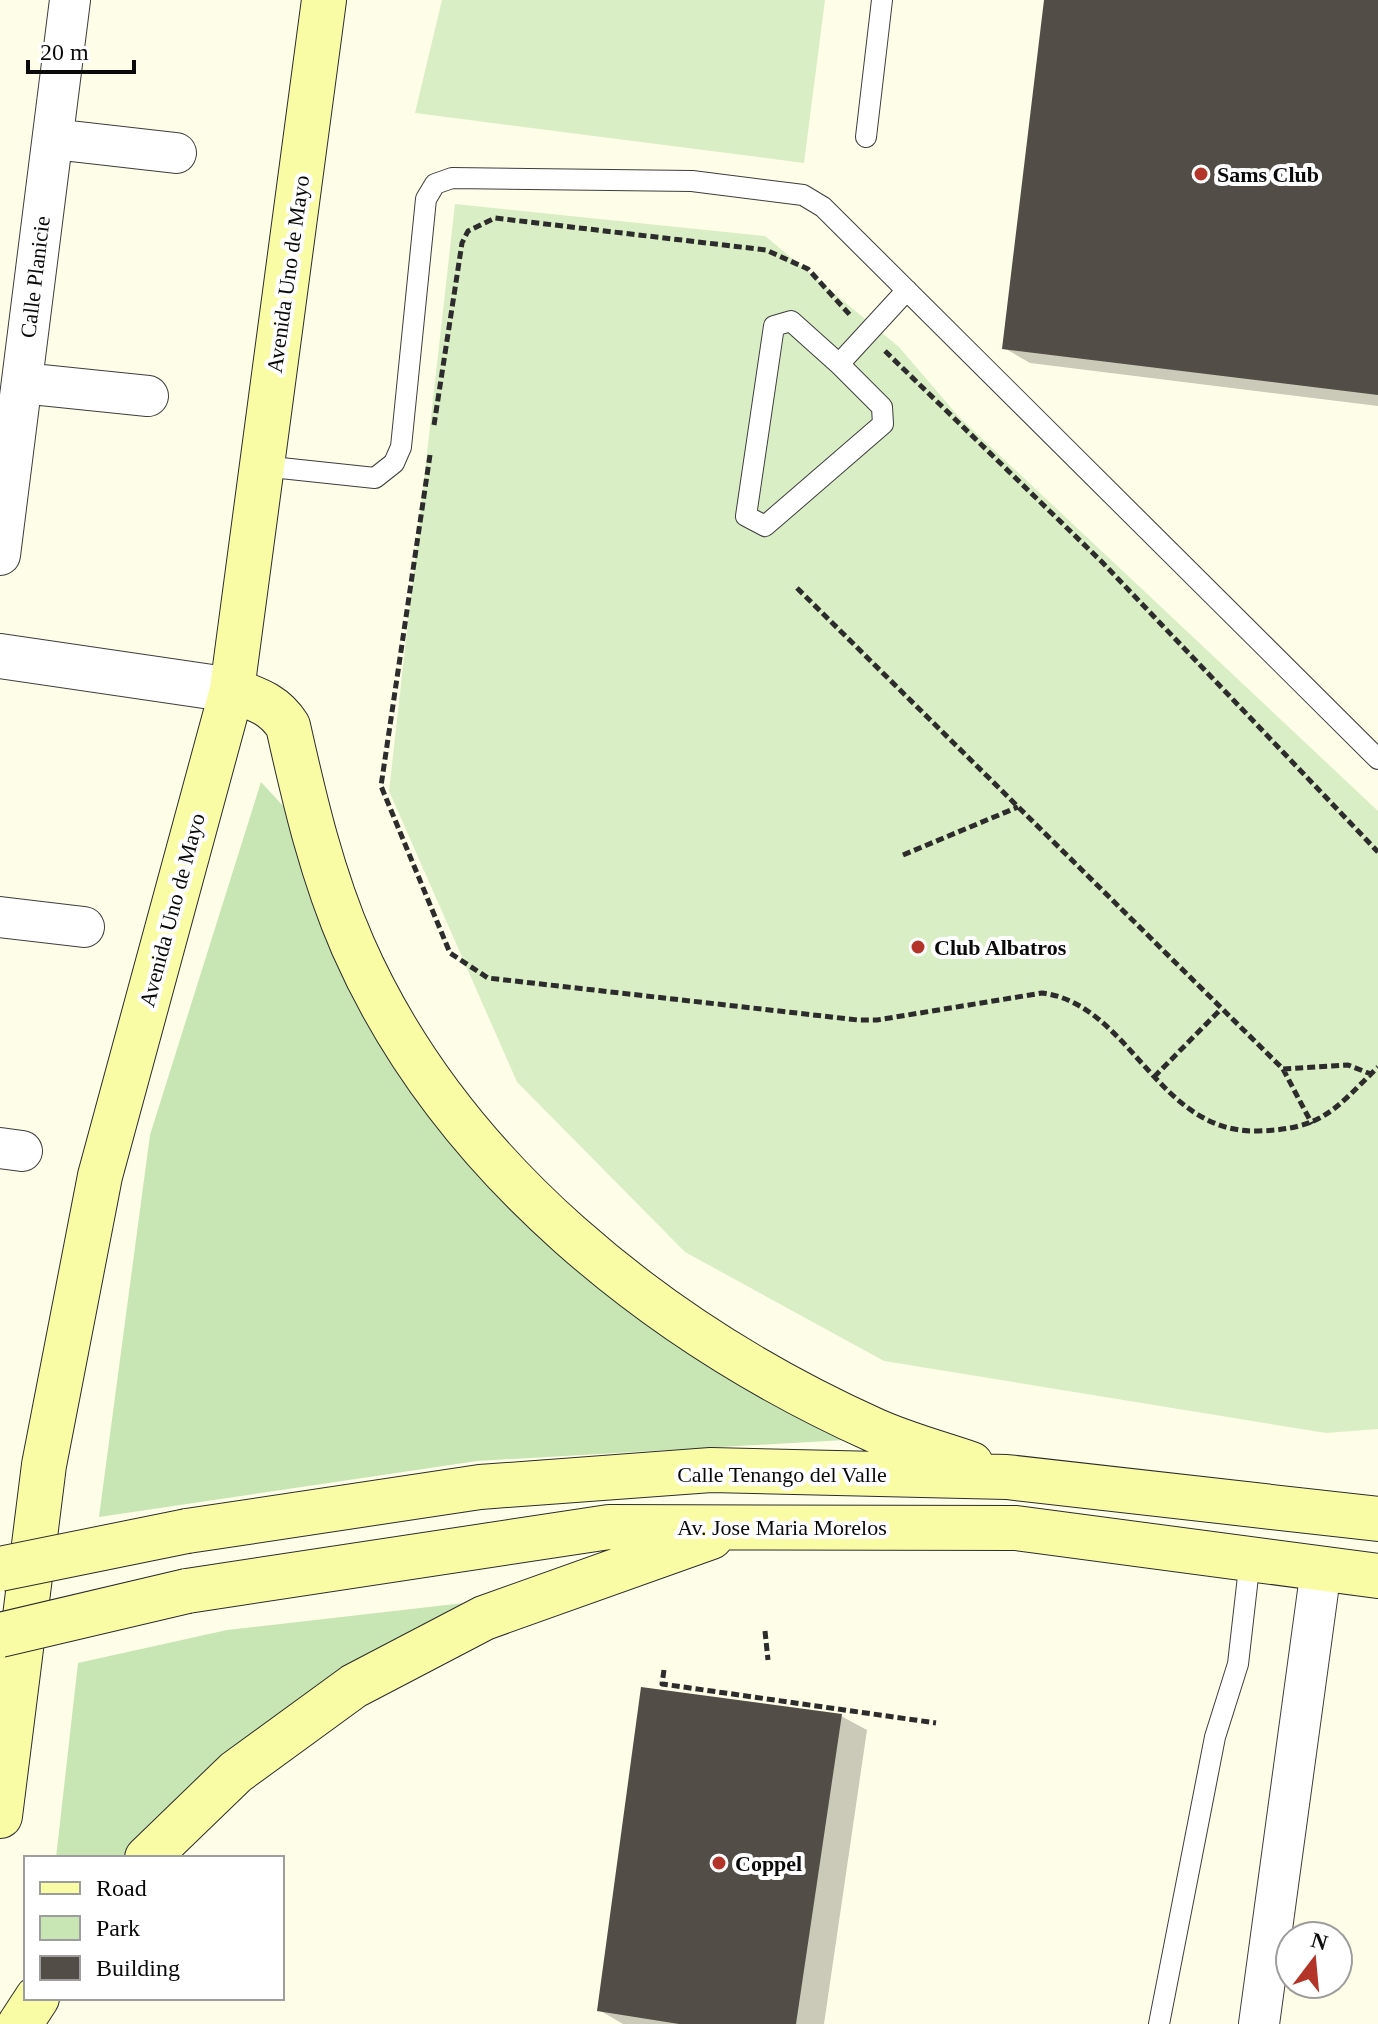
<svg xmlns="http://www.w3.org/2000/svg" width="1378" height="2024" font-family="Georgia,serif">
<rect width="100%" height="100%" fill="#fefde7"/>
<path fill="#c7e6b4" d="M261,782l34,37 100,240 450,381 -368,21 -378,56 51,-382z
M499,1599l-370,259h-73l22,-195 149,-33z"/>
<path fill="#daeec5" d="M442,0h383l-21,163 -389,-50z
M455,204l310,32 134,111 60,70 419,394v618l-52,4 -442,-72 -199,-109 -168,-170 -128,-291z"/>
<path fill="#0003" d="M1046,0h332v406l-348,-43 -26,-15z
M841,1716l26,14 -43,294h-201l-24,-14z"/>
<path fill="#524d47" d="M1044,0h334v395l-376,-46z
M641,1687l201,27 -46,310h-117l-82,-13z"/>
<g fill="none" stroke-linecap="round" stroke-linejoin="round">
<defs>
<path id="service" d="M866,137l16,-137
M839,364l-48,-43 -17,5 -28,190 19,10 118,-102 -1,-17 -43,-43 68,-74
M262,466l113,12 19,-15 7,-16 25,-248 9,-15 17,-6 240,3 111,14 20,12 555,552
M1159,2024l56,-287 23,-73 12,-105"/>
<path id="minor" d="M53,139l123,14
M22,383l126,13
M0,555l70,-555
M0,917l84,10
M0,1148l22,3
M1259,2024l62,-455"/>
<path id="tertiary" d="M0,656l232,34"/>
<path id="secondary" d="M232,690c24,9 42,14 56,36 17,76 34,149 65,220 97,221 306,387 521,484 31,14 65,23 97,34
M187,1531l293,-44 231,-17 296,7 371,42
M187,1591l422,-64 407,1 362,48
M0,1816l44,-351 56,-289 132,-486 92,-690
M147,1858l89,-86 118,-86 130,-68 227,-81
M20,2024l17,-26"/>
</defs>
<use href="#service" stroke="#3d3d3d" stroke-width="22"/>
<use href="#minor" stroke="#3d3d3d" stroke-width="42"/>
<use href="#tertiary" stroke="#3d3d3d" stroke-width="46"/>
<use href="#secondary" stroke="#2c2c2c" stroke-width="46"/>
<path stroke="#2c2c2c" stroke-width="5" stroke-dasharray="8 4" stroke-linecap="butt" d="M885,351l217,211 276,290
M434,425l28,-182 6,-12 27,-13 271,32 42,19 42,46
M430,455l-49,331 69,167 38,25 370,42h19l165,-27c89,11 115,141 216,138 65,-2 76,-21 120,-64
M797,588l486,481 65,-4 23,9
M903,855l115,-48
M1283,1069l29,55
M1154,1077l66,-67
M765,1631l3,29
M664,1670l-2,14 274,39"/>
<use href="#service" stroke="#fff" stroke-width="20"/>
<use href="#minor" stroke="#fff" stroke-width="40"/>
<use href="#tertiary" stroke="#fff" stroke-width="44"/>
<use href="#secondary" stroke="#fafca5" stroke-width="44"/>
<defs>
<path id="secondary-bridge" d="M0,1569l187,-38
M0,1635l187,-44"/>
</defs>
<use href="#secondary-bridge" stroke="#2c2c2c" stroke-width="46" stroke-linecap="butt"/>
<use href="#secondary-bridge" stroke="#fafca5" stroke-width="44"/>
</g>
<g fill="#b33428" stroke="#fff" stroke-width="3">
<circle cx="1201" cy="174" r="8"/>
<circle cx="918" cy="947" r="8"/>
<circle cx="719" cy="1863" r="8"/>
</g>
<g text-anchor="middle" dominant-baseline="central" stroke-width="8" stroke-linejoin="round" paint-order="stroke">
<g font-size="22" font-weight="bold" fill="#0a0a0a" stroke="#fff" text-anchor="start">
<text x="1217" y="174">Sams Club</text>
<text x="934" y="947">Club Albatros</text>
<text x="735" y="1863">Coppel</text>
</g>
<g font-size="22" fill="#0a0a0a" stroke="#fff">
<text transform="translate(288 274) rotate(-82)">Avenida Uno de Mayo</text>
<text transform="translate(35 277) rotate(-83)">Calle Planicie</text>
<text transform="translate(172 910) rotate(-75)">Avenida Uno de Mayo</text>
<text x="782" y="1474">Calle Tenango del Valle</text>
<text x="782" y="1527">Av. Jose Maria Morelos</text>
</g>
</g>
<rect x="24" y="1856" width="260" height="144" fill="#ffffff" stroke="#9d9d9d" stroke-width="2"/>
<rect x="40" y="1882" width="40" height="12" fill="#fafca5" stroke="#9d9d9d" stroke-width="2"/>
<text x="96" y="1896" font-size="24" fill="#0a0a0a">Road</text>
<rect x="40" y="1916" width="40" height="24" fill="#c7e6b4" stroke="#9d9d9d" stroke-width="2"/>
<text x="96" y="1936" font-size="24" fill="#0a0a0a">Park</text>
<rect x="40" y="1956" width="40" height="24" fill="#524d47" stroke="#9d9d9d" stroke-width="2"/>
<text x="96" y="1976" font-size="24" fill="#0a0a0a">Building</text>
<g transform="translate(1314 1960) rotate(16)"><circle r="38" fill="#ffffff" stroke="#9d9d9d" stroke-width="2"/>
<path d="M0-6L14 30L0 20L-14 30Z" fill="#b33428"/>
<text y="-12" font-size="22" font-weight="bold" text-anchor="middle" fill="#0a0a0a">N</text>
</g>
<path d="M28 60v12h106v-12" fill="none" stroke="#0a0a0a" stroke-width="4"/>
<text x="40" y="60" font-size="24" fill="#0a0a0a" stroke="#ffffff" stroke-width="6" paint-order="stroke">20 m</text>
</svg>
